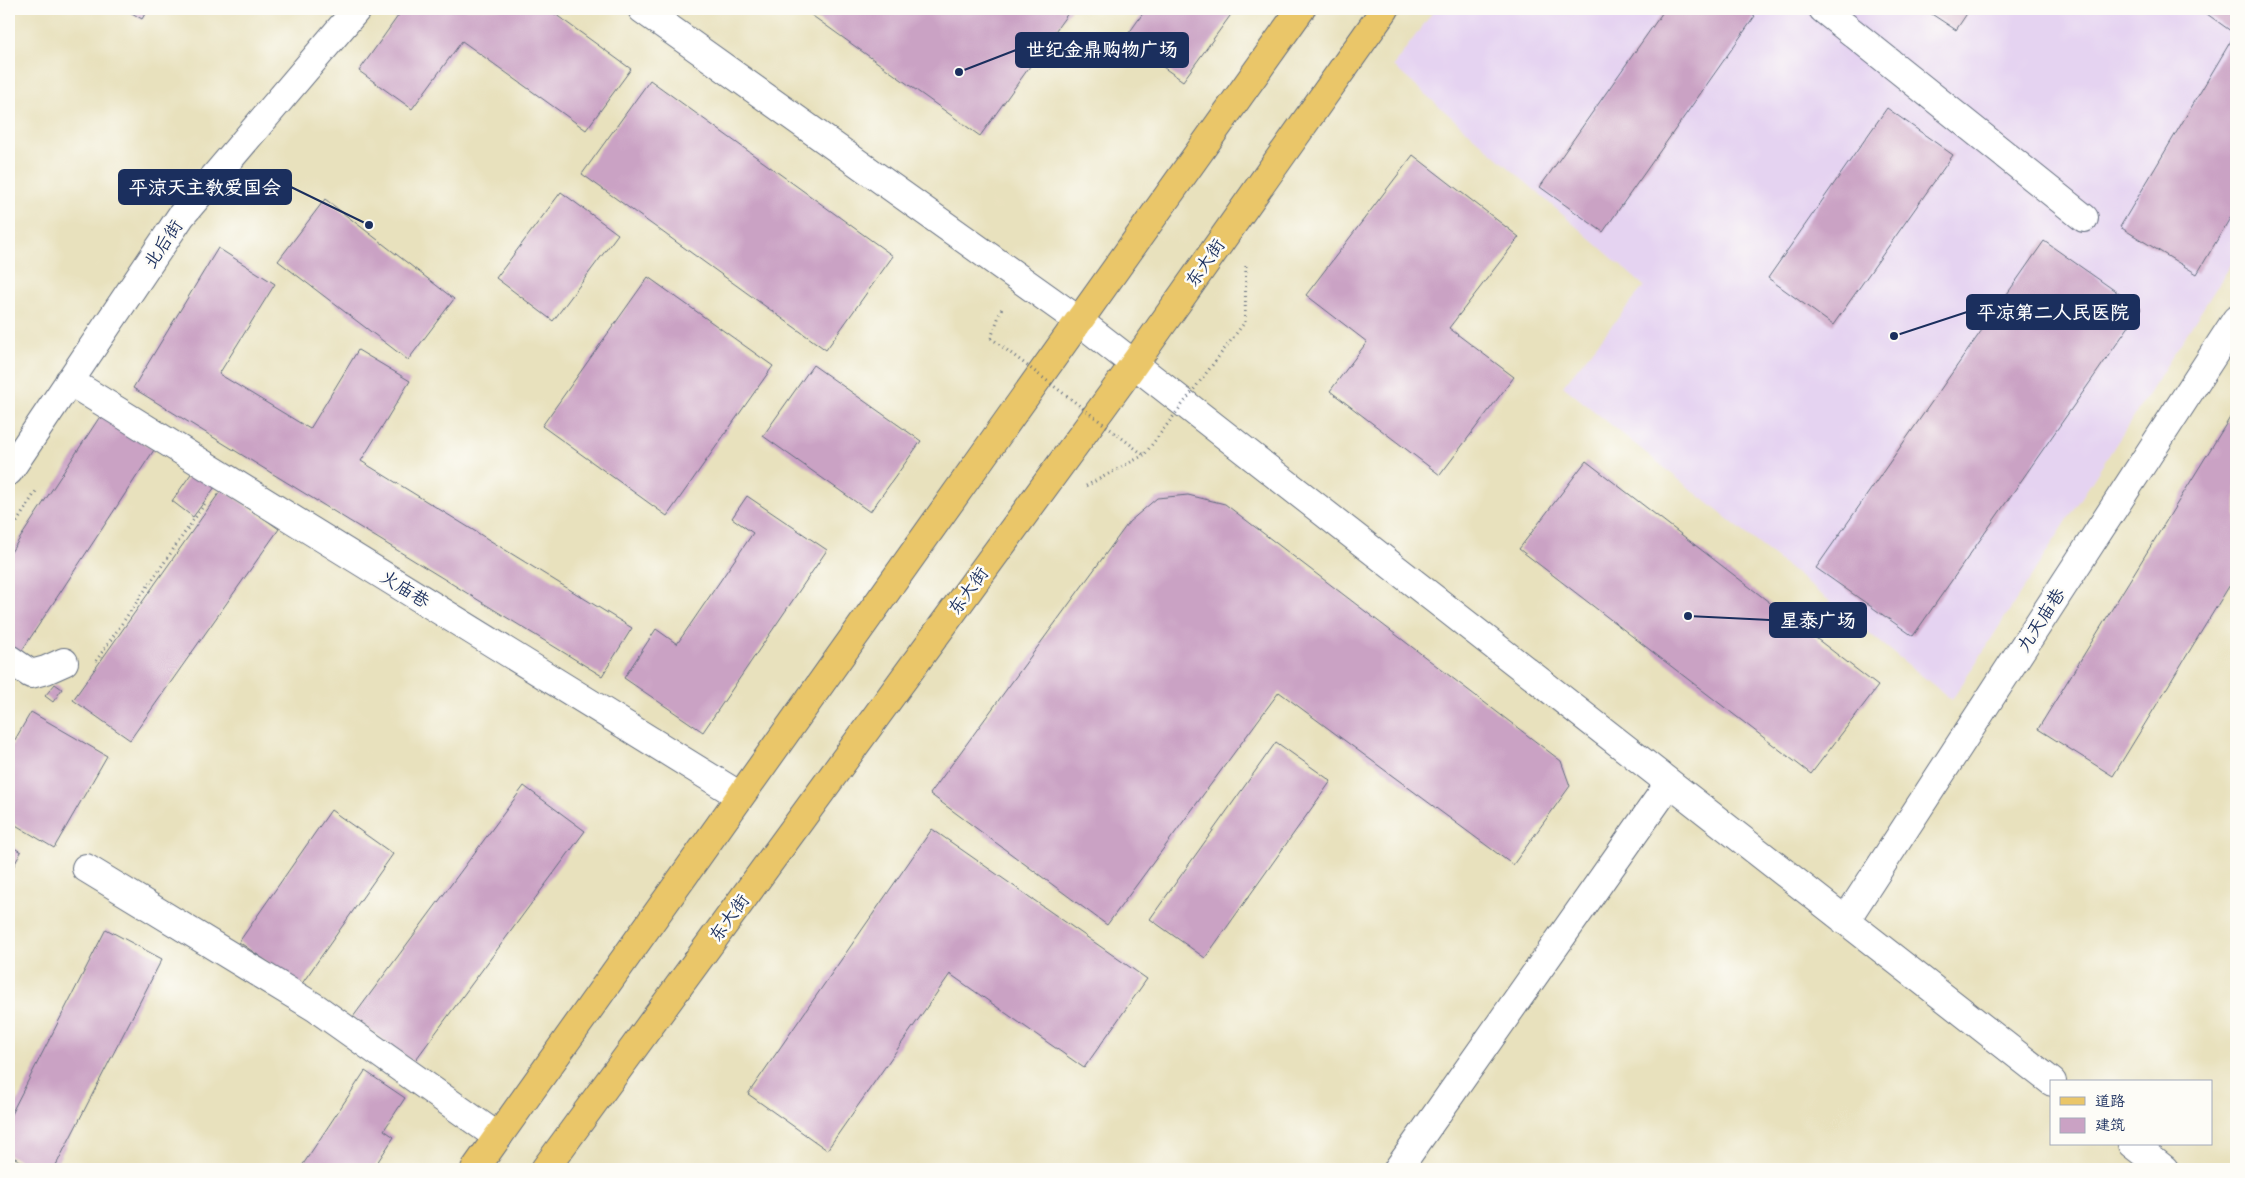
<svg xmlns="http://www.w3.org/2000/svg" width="2245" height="1178" font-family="Sriracha,'LXGW WenKai TC',sans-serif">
<rect width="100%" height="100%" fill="#fdfcf7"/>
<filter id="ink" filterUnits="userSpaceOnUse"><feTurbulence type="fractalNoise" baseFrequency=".02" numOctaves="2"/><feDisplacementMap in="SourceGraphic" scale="10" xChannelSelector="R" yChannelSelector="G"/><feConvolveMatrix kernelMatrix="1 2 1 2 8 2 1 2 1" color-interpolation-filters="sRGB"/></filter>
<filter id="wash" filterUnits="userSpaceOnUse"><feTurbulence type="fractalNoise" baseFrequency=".0096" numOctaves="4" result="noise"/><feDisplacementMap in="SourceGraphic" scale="20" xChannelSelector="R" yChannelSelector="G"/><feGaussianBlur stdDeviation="1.12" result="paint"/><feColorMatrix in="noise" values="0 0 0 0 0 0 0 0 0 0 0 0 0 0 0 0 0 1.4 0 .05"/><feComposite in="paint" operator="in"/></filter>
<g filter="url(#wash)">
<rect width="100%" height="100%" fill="#e8e1bd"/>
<path fill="#e5d3f1" d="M1435,9h801v248l-284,443 -389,-314 81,-100 -251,-220z"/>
<g id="blocks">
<path fill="#caa2c4" d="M125,9h23l-6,10z
M403,9h145l83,60 -45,61 -124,-89 -50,68 -53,-38z
M803,9h268l-91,127z
M1146,9h89l-52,72 -59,-41z
M1665,9h80l10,7 -152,216 -63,-45z
M1924,9h46l-14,21z
M2200,9h36v199l-39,66 -77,-47 115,-193z
M650,80l243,176 -67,94 -244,-176z
M1887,108l66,47 -120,170 -65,-47z
M1413,155l106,82 -70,91 65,49 -74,98 -110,-84 37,-49 -61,-47z
M561,192l57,42 -65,87 -57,-43z
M325,199l129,100 -46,61 -130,-99z
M2044,241l97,68 -228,327 -97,-68z
M218,248l57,36 -56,90 91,55 48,-79 52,31 -49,80 271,167 -30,48 -469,-288z
M648,277l125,89 -106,150 -125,-90z
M813,365l108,76 -51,71 -107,-76z
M101,415l53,35 -137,208 -8,-5v-98z
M2231,416l5,3v156l-123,201 -75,-47z
M1586,461l292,225 -67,88 -292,-225z
M193,471l22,16 -22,30 -21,-16z
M222,489l57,40 -149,211 -57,-40z
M1188,495l37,9 336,257 9,25 -57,79 -234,-173 -172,233 -177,-131 199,-272 28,-24z
M747,496l80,54 -124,182 -79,-54 32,-49 21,15 76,-111 -21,-15z
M55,684l7,5 -9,13 -8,-6z
M31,712l76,44 -53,92 -45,-27v-71z
M1276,742l55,39 -126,177 -55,-39z
M524,786l61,45 -171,231 -61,-45z
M331,810l62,44 -92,131 -62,-43z
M932,829l215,150 -63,89 -134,-94 -123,176 -79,-56z
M9,845l12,7 -12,23z
M106,929l56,30 -108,210h-18l-27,-14v-37z
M365,1071l40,27 -21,32 10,7 -21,32h-73z"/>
</g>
</g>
<g filter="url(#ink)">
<use href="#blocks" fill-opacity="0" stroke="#636d7f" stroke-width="1"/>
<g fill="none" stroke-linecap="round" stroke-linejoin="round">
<defs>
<path id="minor" d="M642,9l437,312 973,761
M1823,9l261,209
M69,381l671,415
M9,471l172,-255 176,-207
M9,659l22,15 15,-4 18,-8
M86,868l230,140 182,129
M1845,921l391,-601
M2132,1144l32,25
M1398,1169l271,-385"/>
<path id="major" d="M475,1169l826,-1160
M545,1169l589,-805 251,-355"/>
</defs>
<use href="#minor" stroke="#636d7f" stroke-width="30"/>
<use href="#major" stroke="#636d7f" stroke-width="30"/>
<path stroke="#636d7f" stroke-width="3" stroke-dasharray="1 4" stroke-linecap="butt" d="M1245,322l1,-59
M991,338l12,-33
M1086,486l58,-31
M9,535l27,-44
M96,661l110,-159"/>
<use href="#minor" stroke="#fff" stroke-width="28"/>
<use href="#major" stroke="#eac669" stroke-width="28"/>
<path stroke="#636d7f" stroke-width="3" stroke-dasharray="1 4" stroke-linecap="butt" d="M991,338l153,117 101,-133"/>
</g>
</g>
<g text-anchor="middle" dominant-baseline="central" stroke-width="5" stroke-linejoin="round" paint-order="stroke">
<g font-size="18" fill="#1b2f5e" stroke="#fdfcf7">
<text transform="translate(163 244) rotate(-56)">北后街</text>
<text transform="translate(1205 263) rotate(-55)">东大街</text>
<text transform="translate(405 589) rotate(32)">火庙巷</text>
<text transform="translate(968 591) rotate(-54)">东大街</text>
<text transform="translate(2041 620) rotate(-57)">九天庙巷</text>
<text transform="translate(729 918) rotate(-54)">东大街</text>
</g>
</g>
<path fill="none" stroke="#1b2f5e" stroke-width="2" d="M959 72L1016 50M369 225L291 187M1894 336L1967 312M1688 616L1770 620"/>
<g fill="#1b2f5e" stroke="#fdfcf7" stroke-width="2">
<circle cx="959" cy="72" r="5"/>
<circle cx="369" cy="225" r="5"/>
<circle cx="1894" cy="336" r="5"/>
<circle cx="1688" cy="616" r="5"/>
</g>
<g fill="#1b2f5e" stroke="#1b2f5e" stroke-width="2">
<rect x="1016" y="33" width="172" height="34" rx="5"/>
<rect x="119" y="170" width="172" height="34" rx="5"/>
<rect x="1967" y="295" width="172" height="34" rx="5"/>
<rect x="1770" y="603" width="96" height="34" rx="5"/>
</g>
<g font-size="19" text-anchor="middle" font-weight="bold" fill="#fff">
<text x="1102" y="56">世纪金鼎购物广场</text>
<text x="205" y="194">平涼天主教爱国会</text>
<text x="2053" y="319">平凉第二人民医院</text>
<text x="1818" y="627">星泰广场</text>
</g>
<rect width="2245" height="1178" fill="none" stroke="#fdfcf7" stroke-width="30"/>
<rect x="2050" y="1080" width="162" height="65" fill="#fdfcf7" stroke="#a3aaba"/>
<rect x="2060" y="1097" width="25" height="8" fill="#eac669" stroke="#a3aaba"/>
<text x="2095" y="1106" font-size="15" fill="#1b2f5e">道路</text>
<rect x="2060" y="1118" width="25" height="15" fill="#caa2c4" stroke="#a3aaba"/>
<text x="2095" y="1130" font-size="15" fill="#1b2f5e">建筑</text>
</svg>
